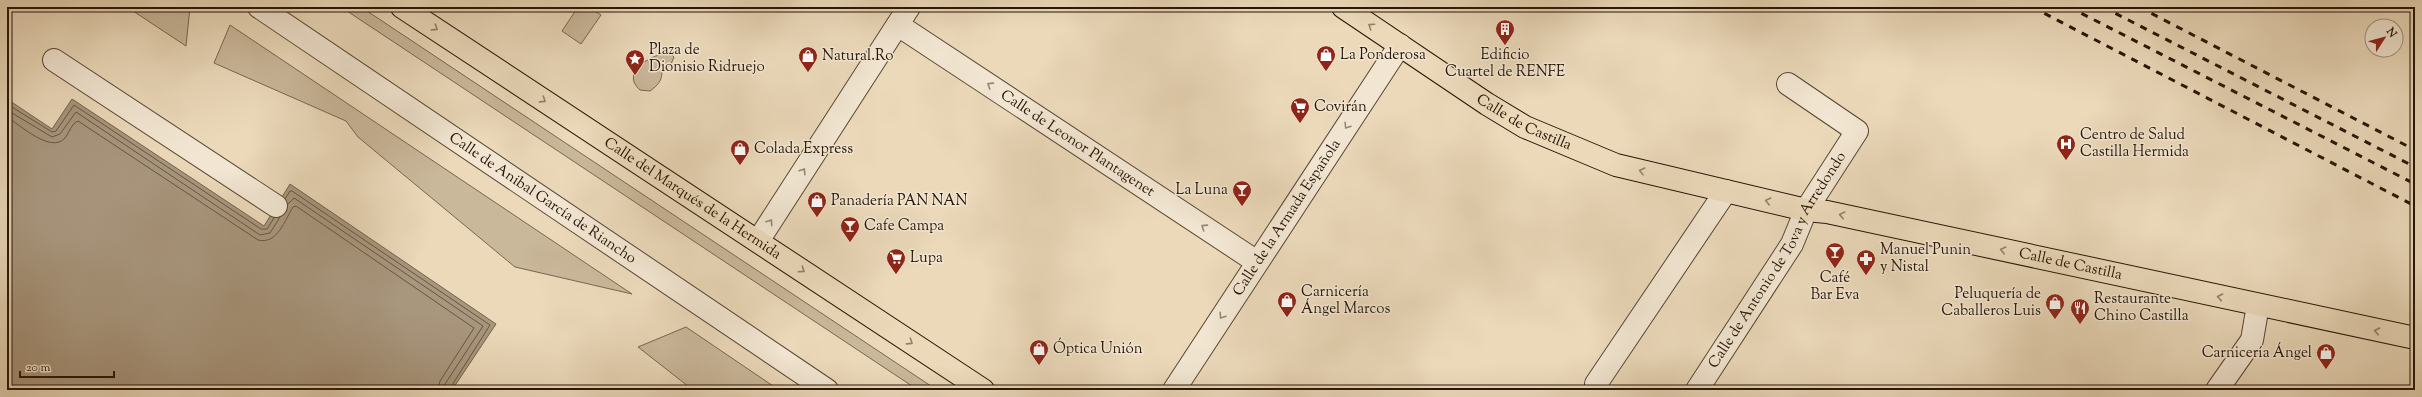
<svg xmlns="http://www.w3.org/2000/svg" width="2422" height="397" font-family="'Sorts Mill Goudy',serif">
<rect width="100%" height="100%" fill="#ebd9ba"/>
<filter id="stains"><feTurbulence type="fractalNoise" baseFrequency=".005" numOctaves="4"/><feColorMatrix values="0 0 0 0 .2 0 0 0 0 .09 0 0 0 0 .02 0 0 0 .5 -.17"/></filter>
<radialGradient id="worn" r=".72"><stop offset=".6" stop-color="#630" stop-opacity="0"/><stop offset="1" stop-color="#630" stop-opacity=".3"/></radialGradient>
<path fill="#cab89b" stroke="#786650" d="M127,7h63l-4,39z
M341,7h20l576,383h-19z
M578,7h11l12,8 -20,29 -19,-13z
M230,25l402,269 -117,-27 -157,-130 -12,-16 -132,-58z
M670,53l4,4 -3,7 -9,7c0,10 -4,14 -12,20l-10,-1c-21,-18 13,-37 30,-37z
M686,327l93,63h-86l-55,-43z"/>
<path fill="#a8967d" stroke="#74624d" d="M7,99l45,30 20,-30 192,127 26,-42 206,140 -44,66h-445z"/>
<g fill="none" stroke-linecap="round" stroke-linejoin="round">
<path stroke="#675642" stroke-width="1" d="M7,104l45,28 4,-1 18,-26 187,124h6l7,-11
M7,110l45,27 8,-3 16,-22 184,123 10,-2 10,-16
M7,117c13,8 44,37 58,21 4,-5 7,-15 13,-17l180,119c19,5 27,-20 35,-33l3,-1 178,122 -34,53 -2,9
M285,199l5,-8h2l198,134 -41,65
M288,204l6,-6 189,128 -38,58 -1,6"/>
<defs>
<g id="minor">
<path id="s1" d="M259,7l568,383"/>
<path id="s2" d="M898,25l359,237"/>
<path d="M54,60l222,146"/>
<path d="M758,241l151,-234"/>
<path d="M1596,384l130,-193"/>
<path id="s3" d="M1174,390l226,-345"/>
<path id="s4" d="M1697,390l95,-146 14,-34 51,-79 -69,-47"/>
<path d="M2217,390l35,-50 6,-35"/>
</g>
<g id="major">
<path id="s5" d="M402,7l581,383"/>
<path id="s6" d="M1343,7l144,97 38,23 91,38 190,45 21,2 588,126"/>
</g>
</defs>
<use href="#minor" stroke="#574633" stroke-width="24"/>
<use href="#major" stroke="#261506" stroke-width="24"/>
<use href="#minor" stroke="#f2e6d2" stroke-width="22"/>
<use href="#major" stroke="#ebd9ba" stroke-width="22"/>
<path stroke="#261506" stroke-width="3" stroke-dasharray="7 7" stroke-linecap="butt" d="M2032,7l383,199
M2069,7l346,177
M2103,7l312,160
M2139,7l276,143"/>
</g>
<defs><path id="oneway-chevron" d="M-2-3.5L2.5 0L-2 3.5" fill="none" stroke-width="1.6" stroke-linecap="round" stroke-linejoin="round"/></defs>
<g stroke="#928169">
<use href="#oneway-chevron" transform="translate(1371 26) rotate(-146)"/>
<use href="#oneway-chevron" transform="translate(435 28) rotate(33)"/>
<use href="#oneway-chevron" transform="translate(543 100) rotate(33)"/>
<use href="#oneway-chevron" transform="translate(1642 171) rotate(-166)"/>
<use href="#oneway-chevron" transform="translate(1768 201) rotate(-167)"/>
<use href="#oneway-chevron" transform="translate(1842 215) rotate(-167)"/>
<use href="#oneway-chevron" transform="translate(2003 250) rotate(-168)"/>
<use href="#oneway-chevron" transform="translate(802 270) rotate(34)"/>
<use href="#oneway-chevron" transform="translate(2220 297) rotate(-168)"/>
<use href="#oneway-chevron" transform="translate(2377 331) rotate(-168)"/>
<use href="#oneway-chevron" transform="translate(910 342) rotate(33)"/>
</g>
<g stroke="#968876">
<use href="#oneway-chevron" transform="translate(990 85) rotate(-147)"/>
<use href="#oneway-chevron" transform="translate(1347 126) rotate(123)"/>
<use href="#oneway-chevron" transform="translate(803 171) rotate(-57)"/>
<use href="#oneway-chevron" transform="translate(770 222) rotate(-57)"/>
<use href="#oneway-chevron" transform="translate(1204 227) rotate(-147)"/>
<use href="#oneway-chevron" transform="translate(1222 316) rotate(123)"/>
</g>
<defs>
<symbol id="building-pin" viewBox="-11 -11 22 30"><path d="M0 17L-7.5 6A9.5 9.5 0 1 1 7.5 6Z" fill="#8f2418" stroke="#f2e6d2"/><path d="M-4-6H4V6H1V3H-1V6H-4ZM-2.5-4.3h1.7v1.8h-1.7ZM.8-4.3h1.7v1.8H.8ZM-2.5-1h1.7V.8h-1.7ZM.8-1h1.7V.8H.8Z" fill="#fff"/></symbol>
<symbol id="shop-pin" viewBox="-11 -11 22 30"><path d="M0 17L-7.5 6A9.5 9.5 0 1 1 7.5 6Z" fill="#8f2418" stroke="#f2e6d2"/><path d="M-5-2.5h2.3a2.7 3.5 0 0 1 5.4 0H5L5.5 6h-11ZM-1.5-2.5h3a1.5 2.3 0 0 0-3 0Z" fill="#fff"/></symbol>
<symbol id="sight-pin" viewBox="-11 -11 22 30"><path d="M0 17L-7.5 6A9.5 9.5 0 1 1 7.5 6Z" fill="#8f2418" stroke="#f2e6d2"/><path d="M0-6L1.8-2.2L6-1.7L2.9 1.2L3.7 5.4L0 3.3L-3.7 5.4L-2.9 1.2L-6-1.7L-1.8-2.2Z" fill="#fff"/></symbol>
<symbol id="supermarket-pin" viewBox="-11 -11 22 30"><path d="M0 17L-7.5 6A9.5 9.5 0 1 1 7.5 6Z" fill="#8f2418" stroke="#f2e6d2"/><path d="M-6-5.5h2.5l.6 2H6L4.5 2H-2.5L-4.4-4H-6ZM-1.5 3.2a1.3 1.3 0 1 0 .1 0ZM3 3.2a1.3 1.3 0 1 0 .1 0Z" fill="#fff"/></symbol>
<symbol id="hospital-pin" viewBox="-11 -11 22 30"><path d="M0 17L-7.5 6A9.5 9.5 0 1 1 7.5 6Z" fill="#8f2418" stroke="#f2e6d2"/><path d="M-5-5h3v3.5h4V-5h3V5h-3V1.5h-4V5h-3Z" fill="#fff"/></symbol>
<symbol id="bar-pin" viewBox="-11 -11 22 30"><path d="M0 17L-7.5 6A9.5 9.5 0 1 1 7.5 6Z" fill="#8f2418" stroke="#f2e6d2"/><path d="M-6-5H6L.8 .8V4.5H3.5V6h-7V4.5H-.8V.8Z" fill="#fff"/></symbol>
<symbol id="pharmacy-pin" viewBox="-11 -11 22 30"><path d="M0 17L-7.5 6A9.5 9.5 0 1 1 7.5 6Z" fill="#8f2418" stroke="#f2e6d2"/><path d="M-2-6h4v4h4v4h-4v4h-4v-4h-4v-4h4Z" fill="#fff"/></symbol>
<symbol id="restaurant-pin" viewBox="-11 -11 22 30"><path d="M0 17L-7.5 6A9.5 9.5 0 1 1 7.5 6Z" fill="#8f2418" stroke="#f2e6d2"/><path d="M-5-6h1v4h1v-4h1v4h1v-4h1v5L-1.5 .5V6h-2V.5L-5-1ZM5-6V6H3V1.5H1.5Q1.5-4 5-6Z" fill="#fff"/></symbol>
</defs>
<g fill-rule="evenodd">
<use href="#building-pin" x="1494" y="18" width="22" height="30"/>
<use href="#shop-pin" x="1315" y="44" width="22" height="30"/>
<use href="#shop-pin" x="797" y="45" width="22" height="30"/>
<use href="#sight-pin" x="624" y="48" width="22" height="30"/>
<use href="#supermarket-pin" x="1289" y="96" width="22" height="30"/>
<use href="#hospital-pin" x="2055" y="133" width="22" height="30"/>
<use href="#shop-pin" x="729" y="138" width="22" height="30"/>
<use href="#bar-pin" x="1231" y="179" width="22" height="30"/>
<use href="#shop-pin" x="806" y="190" width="22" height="30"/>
<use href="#bar-pin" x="839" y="215" width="22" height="30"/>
<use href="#bar-pin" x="1824" y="241" width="22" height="30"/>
<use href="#supermarket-pin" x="885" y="247" width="22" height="30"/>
<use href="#pharmacy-pin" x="1855" y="248" width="22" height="30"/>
<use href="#shop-pin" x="1276" y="290" width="22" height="30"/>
<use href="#shop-pin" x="2044" y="292" width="22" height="30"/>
<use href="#restaurant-pin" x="2069" y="297" width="22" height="30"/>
<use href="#shop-pin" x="1028" y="338" width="22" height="30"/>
<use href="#shop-pin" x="2315" y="342" width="22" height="30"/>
</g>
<g text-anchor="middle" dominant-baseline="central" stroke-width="3" stroke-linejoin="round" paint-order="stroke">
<g font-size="15" fill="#261506" stroke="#f2e6d2" text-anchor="start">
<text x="649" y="50">Plaza de<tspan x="649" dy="17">Dionisio Ridruejo</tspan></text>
<text x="1340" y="55">La Ponderosa</text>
<text x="1505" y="55" text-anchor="middle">Edificio<tspan x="1505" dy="17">Cuartel de RENFE</tspan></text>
<text x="822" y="56">Natural.Ro</text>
<text x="1314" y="107">Covirán</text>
<text x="2080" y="135">Centro de Salud<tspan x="2080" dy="17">Castilla Hermida</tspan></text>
<text x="754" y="149">Colada Express</text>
<text x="1228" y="190" text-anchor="end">La Luna</text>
<text x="831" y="201">Panadería PAN NAN</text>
<text x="864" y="226">Cafe Campa</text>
<text x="1880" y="250">Manuel Punin<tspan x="1880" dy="17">y Nistal</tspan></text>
<text x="910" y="258">Lupa</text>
<text x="1835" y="278" text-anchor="middle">Café<tspan x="1835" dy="17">Bar Eva</tspan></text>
<text x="1301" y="292">Carnicería<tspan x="1301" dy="17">Ángel Marcos</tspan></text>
<text x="2041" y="294" text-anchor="end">Peluquería de<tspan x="2041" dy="17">Caballeros Luis</tspan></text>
<text x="2094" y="299">Restaurante<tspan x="2094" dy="17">Chino Castilla</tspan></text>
<text x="1053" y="349">Óptica Unión</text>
<text x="2312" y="353" text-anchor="end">Carnicería Ángel</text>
</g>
<g font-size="15" fill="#261506" stroke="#f2e6d2">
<text stroke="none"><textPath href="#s6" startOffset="215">Calle de Castilla</textPath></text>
<text stroke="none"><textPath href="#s2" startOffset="215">Calle de Leonor Plantagenet</textPath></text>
<text stroke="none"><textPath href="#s1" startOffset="342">Calle de Anibal García de Riancho</textPath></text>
<text stroke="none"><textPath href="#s5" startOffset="348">Calle del Marqués de la Hermida</textPath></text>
<text stroke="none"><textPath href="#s3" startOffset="206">Calle de la Armada Española</textPath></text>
<text stroke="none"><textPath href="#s4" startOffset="153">Calle de Antonio de Tova y Arredondo</textPath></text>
<text stroke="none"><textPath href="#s6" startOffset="782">Calle de Castilla</textPath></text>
</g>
</g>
<rect width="2422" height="397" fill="none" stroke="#ebd9ba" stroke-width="24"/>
<rect x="8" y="8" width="2406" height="381" fill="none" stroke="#261506" stroke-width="2"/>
<rect x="12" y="12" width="2398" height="373" fill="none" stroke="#261506"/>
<g transform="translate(2384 38) rotate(54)"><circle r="19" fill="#f2e6d2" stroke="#a09280"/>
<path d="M0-3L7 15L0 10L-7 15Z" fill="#8f2418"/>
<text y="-6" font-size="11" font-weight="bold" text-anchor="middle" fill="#261506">N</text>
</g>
<path d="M20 371v6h94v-6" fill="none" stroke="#261506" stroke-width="2"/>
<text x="26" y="371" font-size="12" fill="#261506" stroke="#f2e6d2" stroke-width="3" paint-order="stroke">20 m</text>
<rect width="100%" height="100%" filter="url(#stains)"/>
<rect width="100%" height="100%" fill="url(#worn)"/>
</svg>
